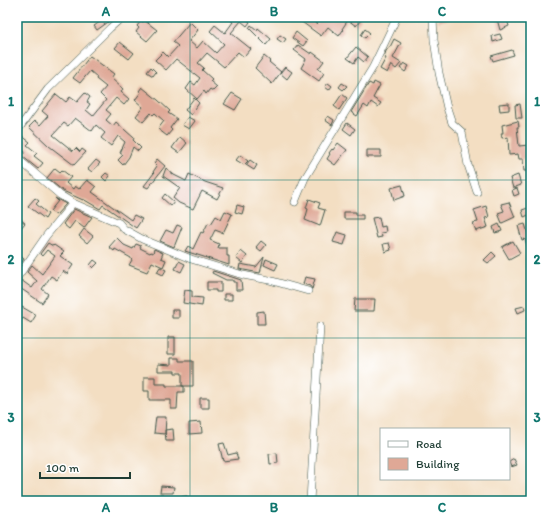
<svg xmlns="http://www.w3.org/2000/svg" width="548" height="518" font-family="Itim,sans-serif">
<rect width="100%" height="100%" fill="#fff"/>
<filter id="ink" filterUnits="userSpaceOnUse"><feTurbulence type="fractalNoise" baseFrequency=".025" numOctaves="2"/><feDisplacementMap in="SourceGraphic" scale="8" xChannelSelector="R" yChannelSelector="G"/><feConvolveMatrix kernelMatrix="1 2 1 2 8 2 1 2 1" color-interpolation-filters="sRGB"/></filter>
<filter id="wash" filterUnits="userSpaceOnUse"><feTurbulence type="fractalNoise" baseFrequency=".012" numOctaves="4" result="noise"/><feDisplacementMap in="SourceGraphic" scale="16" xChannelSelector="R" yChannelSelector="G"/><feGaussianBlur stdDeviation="0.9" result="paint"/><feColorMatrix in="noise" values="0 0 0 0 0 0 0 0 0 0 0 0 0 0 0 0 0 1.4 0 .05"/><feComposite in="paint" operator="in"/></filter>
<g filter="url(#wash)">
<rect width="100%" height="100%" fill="#f3dec2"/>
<g id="blocks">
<path fill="#dfa896" d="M107,17h8l-18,13 -3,-4z
M227,17h17l6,5 -3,4 -6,-5 -10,12 20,16 -7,8 -6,-5 -14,15 -17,-14 -9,10 6,5 -2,2 10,9 -2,2 7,6 -4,4 -3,-2 -4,5 -2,-3 -7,8 -11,-10 5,-7 4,3 5,-7 -24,-19 -10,11 -11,-10 8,-8 5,5 10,-11 -5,-4 17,-20 8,8 -9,11 8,7 6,-7 13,12 8,-9 -14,-13 5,-6 10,8 8,-11z
M295,17h13l9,7 5,-7h36l3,3 -5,6 -8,-6 -6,9 1,1 -4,6 -11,-9 -7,9z
M438,17h12l1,1 -13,4z
M504,17h2l3,9 -9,4 -3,-11z
M144,20l13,10 -10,11 -11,-9 3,-4 -2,-2 4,-5 2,1z
M251,25l6,5 1,-2 13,11 -5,6 -17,-17z
M365,29l5,4 -5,5 -4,-3z
M296,32l11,9 -4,5 -11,-8z
M500,34l2,5 -9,3 -1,-6z
M280,35l6,4 -3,4 -6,-4z
M394,39l7,4 -8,15 8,5 -5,6 -5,-4 -4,8 -7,-4 6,-11 -2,-1 2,-6 3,-4h1z
M120,42l14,11 -5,6 -14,-11z
M298,45l13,9 1,-2 12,9 -6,8 6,4 -5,8 -18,-13 5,-9 -12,-9z
M356,47l12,10 -4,5 -6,-5 -4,6 -7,-5z
M512,50l2,5 -21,6 -2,-5z
M90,56l24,18 -3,4 12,11 -2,3 8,7 -5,6 -8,-7 -10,12 5,4 -5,6 7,6 3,-4 18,16 -1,2 8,8 -3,3 -5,-4 -4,10 -6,8 -5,-5 5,-5 -3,-2 5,-11 -7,-6 -7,10 -10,-8 4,-5 -9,-8 -4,6 -17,-13 -7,8 -4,-3 -11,12 20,16 3,-3 4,4 2,-3 4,3 -12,13 -25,-19 -20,-19 6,-6 5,4 8,-9 -6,-5 14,-17 10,8 4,-5 7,5 8,-9 5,4 -3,5 3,2 -4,6 7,6 13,-16 -6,-6 6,-7 -10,-8 1,-2 -7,-6 -10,12 -7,-5z
M264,56l6,5 -1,1 12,10 -9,12 -17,-16z
M404,63l5,3 -4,6 -5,-4z
M151,67l5,5 -3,4 -6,-4z
M285,67l7,5 -5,7 -7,-6z
M374,82l6,3 -7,13 8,5 -3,4 -7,-5 -3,6 -4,-3 -7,11 -6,-4 18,-29 4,2z
M328,83l4,3 -3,4 -4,-3z
M342,83l5,3 -4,4 -4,-3z
M142,87l16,13 12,11 -2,2 9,6 -7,9 2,2 -5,6 -9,-7 6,-8 -9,-8 -2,2 -2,-2 -8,9 -7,-6 7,-9 -8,-7 6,-8 -2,-1z
M232,93l10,6 -7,11 -11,-6z
M342,94l5,4 -8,12 -5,-4z
M194,98l5,5 -8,12 -6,-5z
M509,103v7l-9,1 -1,-7z
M520,104l2,14h-6l-1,-13z
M328,116l6,4 -2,5 -7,-5z
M188,117l7,4 -6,8 -7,-4z
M518,121l1,6h-2l2,19 10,-1 2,26h-7l-1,-12h-4l-1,-5 -9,1 -1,-18 -6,1 -1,-5h2l-1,-8z
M347,123l8,6 -4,6 -8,-6z
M22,136l8,6 -3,3 10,8 -3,3 9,7 -5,6 -16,-13 3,-4 -8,-7v-3z
M180,137l7,6 -8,10 -7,-5z
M338,143l9,7 -12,15 -8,-6 3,-5 -1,-1 3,-4 1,1z
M367,150h14v7h-14z
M240,155l8,6 -4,4 -8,-5z
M157,159l8,7 -17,22 -4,-2 10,-13 -1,-1 4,-6 -3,-3z
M96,160l4,3 -8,9 -4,-3z
M250,160l7,5 -3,5 -8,-5z
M17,165l6,5 -6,7z
M55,168l5,4 2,-2 9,7 -5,6 7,6 2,-3 4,3 8,-9 9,7 -4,5 39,28 3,-5 8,4 -6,9 -33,-23 -3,4 -17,-10v1l-20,-9 -16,-13z
M166,168l8,7 12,6 3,-7 16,8 18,6 -6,11 -15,-8 -9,18 -14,-6 -6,-5 7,-10 -17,-12z
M106,173l4,3 -4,5 -4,-4z
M518,175l3,10 -8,3 -3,-10z
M402,185l3,11 -11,4 -3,-12z
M517,188l2,6 -5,2 -2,-6z
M165,194l9,8 -3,4 -9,-8z
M35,198l4,3 -3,3 12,10 -3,5 -17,-13z
M55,198l11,6 -10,11 -6,-4 8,-10z
M309,199l11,4 -2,5 7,2 -5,16 -15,-6 3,-11 -2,-1z
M509,202l6,15 -13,6 -4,-10 6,-2 -3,-7z
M237,205l7,2 -2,7 -7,-2z
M486,206l3,11 -4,1 3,9 -12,4 -3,-8 5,-1 -4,-12z
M531,207v7l-7,3 -2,-7z
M74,209l18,8 -8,11 -9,-7 -6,8 -6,-5z
M225,211l7,3 -9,19 -8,-3 -5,10 9,4 -1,4h9v8h2v9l-44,-14 3,-5 5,3 8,-17 2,1 5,-10 3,1 5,-8 5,3z
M344,212h12v3h7v4h-19z
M379,217l2,10 4,-1 1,6 -5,1 1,4 -5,1 -5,-20z
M21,220l4,3 -5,6 -3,-3v-2z
M499,224l3,7 -7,2 -2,-6z
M525,224l6,19v13h-1l-5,-17 -3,1 -4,-14z
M177,225l5,2 -8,20 -14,-6 6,-11 7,3z
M84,229l9,7 -6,7 -8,-7z
M337,232l10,3 -3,10 -11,-3z
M117,238l7,7 9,4 3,-5 5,2 -1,2 10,5 1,-1 2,1 1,-4 9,4 -2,5 5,2 -3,7 -11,-5 -5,10 -18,-7 3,-5 -1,-1v-1l-16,-9 -1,2 -5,-4z
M261,241l5,4 -5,6 -5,-4z
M513,241l7,12 -11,6 -7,-12z
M48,243l5,3 1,-1 10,7 -4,4 13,9 -6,9 -4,-3 -6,9 -6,-4 -9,13 6,5 -6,9 -25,-17v-3l4,-3 11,8 5,-7 -10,-9 5,-7 10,9 13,-18 -8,-6 -5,6 -2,-2z
M389,243l2,7 -6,2 -2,-8z
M241,251l6,5 -5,7 -6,-5z
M492,252l4,4 -8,7 -4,-3z
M17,253l7,6 -7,10z
M264,257l-4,16 -21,-4 1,-5 16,3z
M266,259l12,5 -3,6 -11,-5z
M94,260l4,3 -5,5 -3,-3z
M179,261l6,3 -4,8 -6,-3z
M160,267l6,3 -3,5 -6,-3z
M213,271l28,9 1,10h-6v-8h-3v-2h-7l-14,-7z
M305,277l10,2 -3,10 -2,-3 -7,-2z
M207,282h14v10h-5v-2h-9z
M185,290l7,1v6l11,1 -1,8 -19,-3z
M224,294h8v6h-8z
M355,299h20l-1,12h-20z
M524,306l1,4 -7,3 -2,-5z
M22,307l14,8 -5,8 -8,-5 -6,7v-16l3,2z
M172,310h7v8h-7z
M264,311l1,13h-8v-12z
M168,337h7v17h-7z
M171,358h8v3h14v25h-11v-13h-7v-2h-17v-7l13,1z
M144,377h11v7h11v2h18v6h-6l-1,17h-6v-9h-22v-9h-5z
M200,398h9v10h-9z
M156,417h10l-1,17 -11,-1z
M201,422l1,11 -13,1v-11z
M173,429l1,12h-8l-1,-11z
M224,443l4,12 8,-2 2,6 -15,2 -4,-17z
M277,453l1,10 -8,1 -1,-10z
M514,459l3,6 -6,2 -2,-5z
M161,486l13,1 -1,6h-13z
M187,496v5h-15v-3z"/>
</g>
</g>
<g filter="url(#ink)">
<use href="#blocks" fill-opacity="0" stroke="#3f5549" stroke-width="1"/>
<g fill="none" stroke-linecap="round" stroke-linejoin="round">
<defs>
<path id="minor" d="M433,17l1,23 5,33 8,35 5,15 10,9 6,33 9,27
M17,131l31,-42 62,-61 9,-8 12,-3
M17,158l43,37 13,8 46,20 5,6 18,10 49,20 52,16 26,5 39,11
M295,202l10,-24 68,-111 24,-50
M17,278l29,-42 27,-33
M310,501l10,-175"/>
</defs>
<use href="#minor" stroke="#3f5549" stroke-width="8"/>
<use href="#minor" stroke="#fff" stroke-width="7"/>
</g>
</g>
<path fill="none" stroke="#0f766e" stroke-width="1" stroke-opacity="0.55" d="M190,17v484M358,17v484M17,180h514M17,338h514"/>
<rect width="548" height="518" fill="none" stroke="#fff" stroke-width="44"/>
<rect x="380" y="428" width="130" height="52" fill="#ffffff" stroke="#a5b1ae"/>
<rect x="388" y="441" width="20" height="6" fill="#ffffff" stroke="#a5b1ae"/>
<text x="416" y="448" font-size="12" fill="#1f3d34">Road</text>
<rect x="388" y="458" width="20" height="12" fill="#dfa896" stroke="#a5b1ae"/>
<text x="416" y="468" font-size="12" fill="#1f3d34">Building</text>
<path d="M40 472v6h90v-6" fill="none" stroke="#1f3d34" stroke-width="2"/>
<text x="46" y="472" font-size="12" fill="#1f3d34" stroke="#ffffff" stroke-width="3" paint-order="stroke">100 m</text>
<rect x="22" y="22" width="504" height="474" fill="none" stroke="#0f766e" stroke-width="1.5"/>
<g font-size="13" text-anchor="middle" font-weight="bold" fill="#0f766e">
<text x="106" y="16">A</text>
<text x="274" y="16">B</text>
<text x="442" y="16">C</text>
<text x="11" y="106">1</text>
<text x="537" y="106">1</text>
<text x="11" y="264">2</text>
<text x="537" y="264">2</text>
<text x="11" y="422">3</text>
<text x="537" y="422">3</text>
<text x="106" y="512">A</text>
<text x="274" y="512">B</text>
<text x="442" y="512">C</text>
</g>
</svg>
